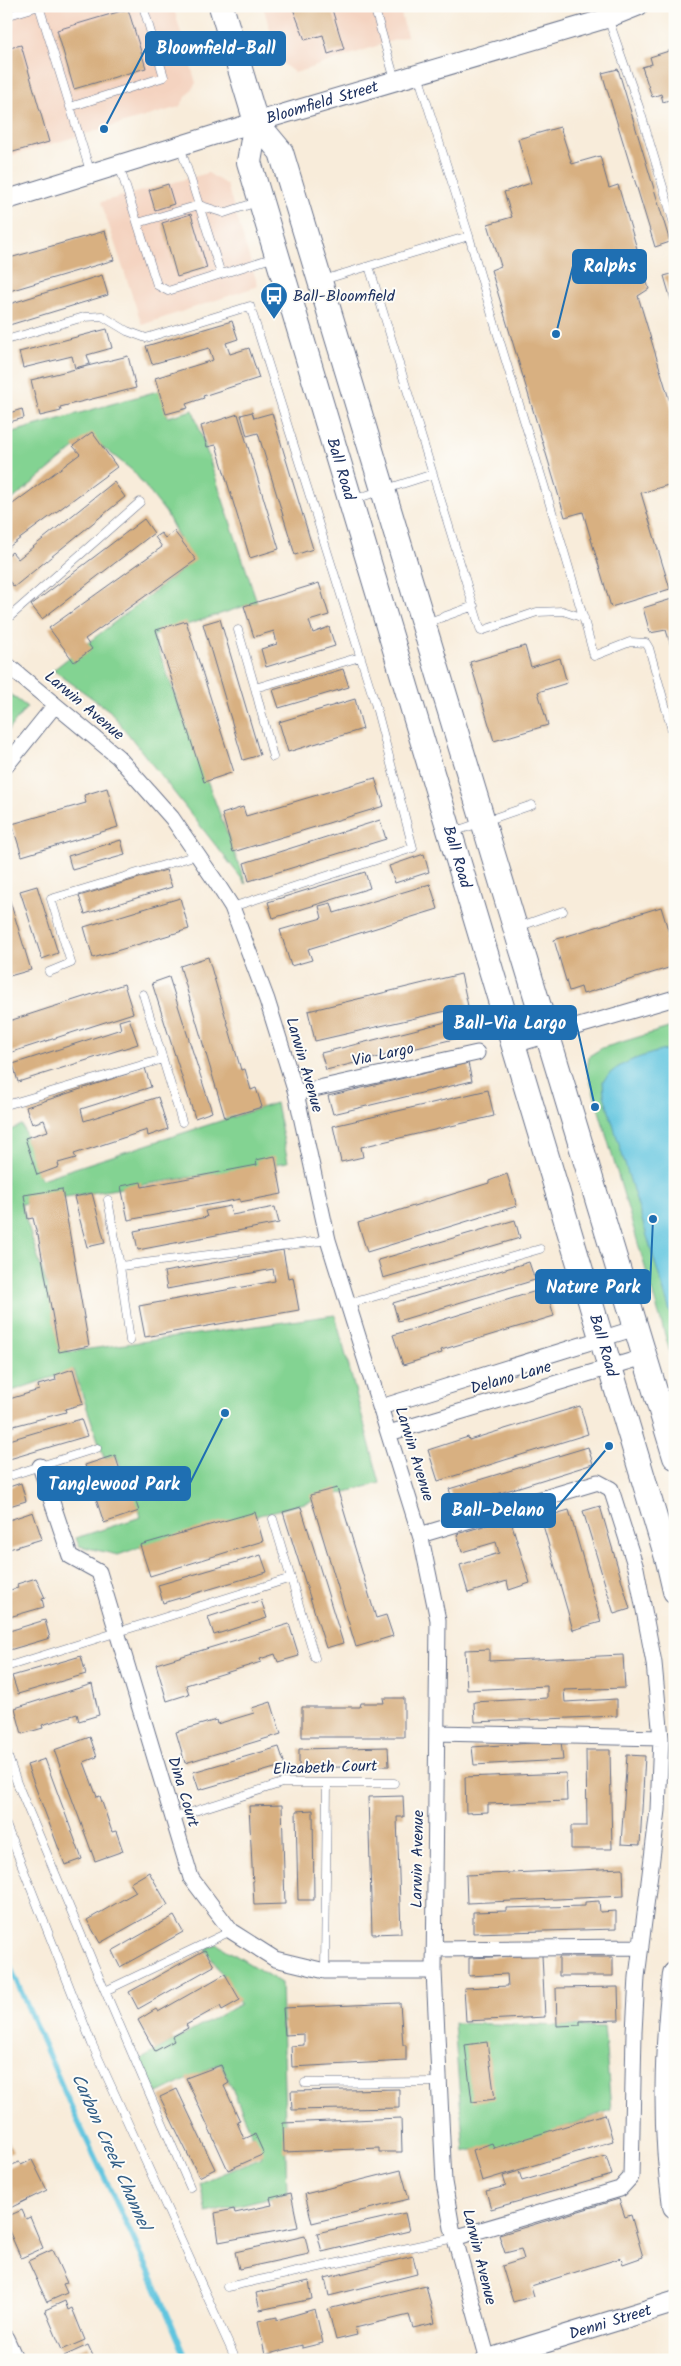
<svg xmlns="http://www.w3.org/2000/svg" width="681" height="2366" font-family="Kalam,sans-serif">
<rect width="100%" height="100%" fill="#fdfcf7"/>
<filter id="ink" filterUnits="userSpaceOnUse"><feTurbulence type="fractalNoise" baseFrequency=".02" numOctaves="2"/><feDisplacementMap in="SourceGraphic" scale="10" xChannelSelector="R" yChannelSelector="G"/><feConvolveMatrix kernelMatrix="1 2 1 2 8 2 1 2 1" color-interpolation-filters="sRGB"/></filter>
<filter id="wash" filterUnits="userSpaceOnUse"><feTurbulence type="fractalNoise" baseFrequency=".0096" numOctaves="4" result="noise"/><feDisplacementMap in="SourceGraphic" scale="20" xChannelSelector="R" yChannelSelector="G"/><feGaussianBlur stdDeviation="1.12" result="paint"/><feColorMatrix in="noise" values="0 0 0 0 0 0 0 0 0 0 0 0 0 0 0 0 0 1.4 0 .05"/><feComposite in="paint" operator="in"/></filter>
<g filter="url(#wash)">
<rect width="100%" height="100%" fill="#f8ecda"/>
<path fill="#f4d3c0" d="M6,6h167l23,77 -17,24 -173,50z
M263,6h136l8,30 -112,37 -16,-12z
M208,173l19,12 31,101 -116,39 -41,-123z"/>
<path fill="#83d392" stroke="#4f8178" d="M161,390l7,27 25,-7 64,192 -104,34 93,248 -136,-173 -57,-41 139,-108 -26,-49 -33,-42 -44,-35 -83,69v-71z
M6,691l21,16 -21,26z
M675,1026v343l-88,-299 2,-14 13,-8z
M276,1103l12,59 -267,42 47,148 267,-37 45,168 -237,63 -25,9 -39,-9 -3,-8 65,-21 -25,-62 -12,3 -30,-88 -68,23v-261l16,-7 19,54z
M217,1944l64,39 6,210 -81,20 -6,-30 62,-26 -41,-94 -63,31 -18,-34 100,-56 -34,-55z
M454,2023l150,4 7,83 -119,43 -1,-7 -27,6z"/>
<path fill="#61c5df" stroke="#3e7a9e" d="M675,1047v281l-71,-233 -1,-14c17,-22 46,-26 72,-34z"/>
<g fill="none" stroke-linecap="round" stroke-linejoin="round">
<path stroke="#61c5df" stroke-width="5.5" d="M6,1957l66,152 81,171 34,80"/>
</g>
<g id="blocks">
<path fill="#d8b081" d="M292,6h39l13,43 -16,5 -5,-19 -18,5z
M128,9l18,59 -72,21 -17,-59z
M21,45l28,97 -43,12v-105z
M675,49v49l-12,4 -2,-8 -9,3 -10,-30 10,-3 -2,-7z
M618,69l52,173 -15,5 -53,-174z
M560,127l12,37 28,-8 9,32 9,-3 31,104 -11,7 37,123v64l-34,10 29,96 -59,18 -28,-95 -18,5 -74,-247 10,-4 -13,-42 24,-7 -8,-25 27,-9 -13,-44z
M168,184l6,20 -19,6 -6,-20z
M191,214l16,54 -30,9 -15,-54z
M105,231l9,29 -108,32v-33z
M675,273v37h-1l-10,-34z
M102,275l6,20 -102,31v-21z
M232,321l6,18 -12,4 4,11 19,-6 10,30 -56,18 1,2 -18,6 2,4 -22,6 -11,-36 58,-18 -4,-12 -57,16 -6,-18z
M107,329l5,19 -25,7 3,9 -15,4 -3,-12 -49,12 -4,-16z
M128,356l8,32 -76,19 1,4 -21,5 -9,-36z
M22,409l2,9 -18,5v-9z
M252,412l2,6 18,-5 41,136 -18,6 -37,-122 -11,3 -6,-21z
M238,414l41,135 -29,9 -34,-113 -9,2 -6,-21z
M92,432l25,35 -111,82v-40l74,-55 -7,-8z
M114,482l11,15 -111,90 -8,-10v-20l6,-5 6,7z
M144,519l10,14 -112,86 -11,-14z
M174,531l22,29 -111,79 7,10 -18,13 -25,-34 113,-81 -7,-10 6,-4 4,5z
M319,583l10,32 -20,6 4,12 16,-6 6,19 -69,21 -5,-18 16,-5 -3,-13 -20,6 -10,-31z
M675,598v58h-1l-8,-26 -16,3 -7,-25z
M220,619l40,136 -17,5 -40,-136z
M186,621l48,151 -30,10 -48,-152z
M525,646l6,21 29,-9 7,25 -29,9 10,33 -54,16 -24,-79z
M343,669l6,18 -70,21 -6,-18z
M355,699l8,30 -75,23 -9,-30z
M375,778l9,28 -151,46 -11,-38 21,-7 3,9z
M107,788l11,39 -96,29 -10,-32 74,-21 -2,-8z
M380,820l6,19 -137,42 -5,-18z
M121,840l4,15 -53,15 -4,-14z
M424,854l5,18 -34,11 -6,-17z
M166,870l6,17 -87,27 -6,-18z
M365,872l5,16 -97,30 -5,-16z
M430,884l8,25 -130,40 4,11 -21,6 -11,-36 42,-12 -3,-12 12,-3 3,10z
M37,886l21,67 -16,6 -22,-68z
M6,888l25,82 -25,7z
M180,898l9,31 -96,29 -9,-31z
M661,907l14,45v14l-92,28 -2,-7 -12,4 -15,-51z
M208,957l33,113 4,-1 6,21 5,-2 6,19 -37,11 -45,-152z
M461,974l7,32 -153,35 -7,-30z
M169,977l43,135 -17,6 -43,-135z
M124,984l9,29 -127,41v-32z
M129,1018l9,26 -120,38 -5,-18 108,-35 -2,-8z
M458,1019l4,18 -136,33 -5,-17z
M468,1063l4,18 -139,33 -5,-18z
M145,1068l6,19 -70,22 3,12 74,-24 10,32 -20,7 -1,-6 -73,24 2,4 -18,5 1,4 -22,8 -12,-37 23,-7 -4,-11 -12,4 -6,-17z
M488,1090l6,26 -133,31 2,10 -22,5 -8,-36z
M275,1156l7,38 -42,8v-3l-112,21 -7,-34 20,-4 1,5 115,-22 -1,-5z
M507,1174l10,32 -150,46 -9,-29 131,-40v-2z
M62,1189l27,157 -30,6 -21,-117h-1l-4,-17 -5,1 -4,-24z
M92,1193l13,50 -18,4 -13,-50z
M230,1206l2,9 43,-8 4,16 -141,27 -4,-19 73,-14 -2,-6z
M515,1220l5,18 -137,40 -5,-18z
M283,1250l5,28 5,-1 6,33 -154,27 -6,-31 136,-25 -2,-12 -106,20 -3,-17z
M529,1262l6,18 -137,41 -5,-18z
M546,1288l8,28 -113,34 1,3 -39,12 -10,-30z
M73,1369l10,35 -18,5 1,3 -60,16v-28l33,-10 -1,-5 18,-5 -1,-5z
M580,1406l8,28 -150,47 -10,-31 40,-13 1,3z
M81,1419l6,17 -81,24v-19z
M588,1447l5,17 -138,43 -6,-18z
M115,1455l13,40 5,-2 6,18 -35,12 -19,-58z
M21,1483l5,18 -20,6v-19z
M337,1488l39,130 10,-3 7,21 -37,11 -46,-152z
M600,1506l30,103 -16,5 -31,-103z
M301,1507l42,136 -17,5 -43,-136z
M569,1510l32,112 -28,8 -32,-112z
M33,1512l9,27 -36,11v-29z
M255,1512l8,29 -113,35 -10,-31z
M510,1518l20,65 -21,7 -2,-9 -39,12 -8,-28 39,-12 -3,-11 -34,10 -5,-18z
M261,1555l6,17 -104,31 -5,-18z
M36,1578l9,20 -3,1 2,8 -38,11v-27l12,-3 -1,-4z
M261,1600l6,18 -53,17 -6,-18z
M45,1620l5,18 -44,13v-19z
M289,1624l10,32 -21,6 -3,-8 -15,5 1,3 -75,23 3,9 -22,7 -11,-37z
M489,1649v12l134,-6 2,33 -61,2 1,12 52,-3v17l-142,6 -1,-20 73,-4v-12l-80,4 -2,-40z
M81,1656l5,18 -68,20 -6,-18z
M92,1684l7,31 -20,6 -2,-7 -35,11 1,3 -21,6 -7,-26z
M383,1698h21v39h-102v-30h58l1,-4h23z
M271,1702l10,32 -96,29 -9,-31 40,-12 1,4 37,-11 -2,-5z
M90,1737l7,20 -13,5 13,35 3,-1 12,36 4,-1 7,20 -28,10 -41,-111z
M561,1741l2,19 -89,5 -2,-18z
M279,1747l6,18 -86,25 -6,-18z
M388,1747l1,19 -90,2v-19z
M586,1750h24l2,99h-41v-23h16z
M627,1755l18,1 -5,89 -19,-1z
M45,1759l37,100 -17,6 -38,-100z
M566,1773l1,28 -79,3v8l-22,1 -1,-36z
M403,1796l1,21h-7l4,116 -29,1 -4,-137z
M282,1805l3,99 -31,1 -5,-99z
M313,1810l1,90h-16l-2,-89z
M623,1868l1,28 -157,7 -1,-28z
M149,1872l19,33 -68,38 -13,-23 49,-28 -6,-9z
M599,1901l1,11 16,-1v18l-143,4v-21l33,-1v-3l79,-2v-4z
M174,1916l9,16 -63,35 -8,-16z
M205,1950l9,16 -76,43 -9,-17z
M542,1955l3,62 -79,4 -2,-33 44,-2 -1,-12 -38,2v-18z
M559,1957h54v19h-54z
M225,1974l15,26 -18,10 -2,-4 -34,19 2,3 -16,9 2,4 -19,10 -17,-31 18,-11 2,3z
M618,1987l1,33 -39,1v4l-23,1 -1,-38z
M400,2003l3,42h3v16l-114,6 -1,-21 13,-1v-11l-19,1 -2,-27z
M487,2042l8,57 -23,3 -7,-57z
M221,2065l8,18 -5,3 16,35 -3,1 7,17 11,-5 9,20 -36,16 -42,-92z
M177,2089l38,80 -16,8 -39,-80z
M399,2089v19l-107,2 -1,-19z
M605,2114l8,27 -131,40 -9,-31 19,-7 2,5z
M401,2118l1,34h-23v-4l-95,4 -1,-29z
M6,2136l7,15 -7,3z
M606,2156l6,19 -121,34 -5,-18 20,-5 -3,-10 16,-5 3,10z
M32,2160l15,30 -41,20v-42l13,-6 2,3z
M401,2170l8,29 -97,24 -7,-29z
M291,2193l7,34 -79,15 -4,-29 19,-4 1,4 37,-8 -2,-7z
M619,2199l6,18 6,-2 12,42 -20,7 -2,-6 -90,28 3,10 -21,6 -11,-36 22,-7 -3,-10 -16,4 -6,-18z
M22,2210l4,9 4,-2 13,31 -22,10 -15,-34v-7z
M405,2213l4,18 -87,21 -5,-19z
M305,2236l4,18 -70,15 -4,-17z
M52,2250l15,33 -4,1 4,9 -20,9 -19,-41z
M413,2256l4,18 -88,22 -4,-18z
M309,2281l3,18 -52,11 -4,-17z
M426,2285l9,38 -22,5 -4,-13 -54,13 2,7 -21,5 -8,-31z
M65,2301l3,9 4,-2 13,32 -23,10 -17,-40z
M315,2309l8,34 -21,5v-3l-37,10 -7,-34 19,-4v3z
M88,2345l7,15h-29l-2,-4z"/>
</g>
</g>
<g filter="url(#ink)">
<use href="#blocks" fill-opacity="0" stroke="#687189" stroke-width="1"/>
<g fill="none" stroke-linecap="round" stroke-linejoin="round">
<defs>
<path id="service" d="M39,6l52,168
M374,6l21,74
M6,16l33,-10
M608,18l31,89 36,120
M418,75l51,161
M70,107l94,-30 -21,-71
M180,146l41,128
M119,165l38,120 11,6 107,-34
M138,223l61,-18 25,8 33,-11
M323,280l46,-14
M6,340l78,-23 18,-1 25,15 19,7 104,-32 125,397 38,145 -181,59
M352,500l81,-26
M584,618l-21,-7 -26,1 -56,19 -112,-365 100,-30c39,140 87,279 125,420l36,-14 16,1 3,5 26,93
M6,620l134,-118
M426,623l48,-17
M238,630l17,58 105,-31
M255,688l18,69
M453,832l79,-27
M518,927l45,-16
M49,972l22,-9 -20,-64 146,-44
M143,994l39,128
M6,1105l157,-46
M108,1200l12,66
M348,1304l192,-55
M130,1341l-10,-75 208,-26
M6,1477l91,-29
M273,1519l42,139
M6,1667l285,-89
M6,1751l11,32 88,208 126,-60
M173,1818l109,-35h112
M6,1825l86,219 144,316
M325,1971l2,-188
M105,1991l85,196
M305,2083l134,-1
M227,2287l227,-49"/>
<path id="minor" d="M6,664l112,93 54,61 44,64 16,25 35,93 29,93 32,147 93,298 17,82 -4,351 10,211 8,46 36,132
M6,766l49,-61
M514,1045l161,-47
M296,1093l181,-40
M381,1407l255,-79
M389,1433l255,-76
M40,1466l30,90 29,16 92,306 40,53 44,28 50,12h109
M420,1535l178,-53 13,7 25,79 18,95 7,75 -3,72 -21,167 -3,55 -3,145 -11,12 -166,49
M437,1733l224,5
M434,1949l207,-2
M6,2338l10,22"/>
<g id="tertiary">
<path id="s1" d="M6,200l250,-78 352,-104 30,-12"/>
</g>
<g id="secondary">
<path id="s2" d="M487,2360l188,-58"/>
</g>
<g id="primary">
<path d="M221,6l35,116 25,30 394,1305"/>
<path id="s3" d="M256,122l-7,40 419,1399 7,30"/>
<path d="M675,1974c-9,81 -11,151 0,232"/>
</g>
</defs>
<use href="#service" stroke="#687189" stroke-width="9"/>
<use href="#minor" stroke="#687189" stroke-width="17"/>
<use href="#tertiary" stroke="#687189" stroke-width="21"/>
<use href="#secondary" stroke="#687189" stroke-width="23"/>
<use href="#primary" stroke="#687189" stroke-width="26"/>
<use href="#service" stroke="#fff" stroke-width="8"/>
<use href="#minor" stroke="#fff" stroke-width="15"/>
<use href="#tertiary" stroke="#fff" stroke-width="19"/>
<use href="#secondary" stroke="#fff" stroke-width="21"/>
<use href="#primary" stroke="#fff" stroke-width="24"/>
</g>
</g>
<defs>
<symbol id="bus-pin" viewBox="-11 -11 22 30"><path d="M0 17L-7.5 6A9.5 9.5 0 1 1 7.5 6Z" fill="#1f6fb2" stroke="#fdfcf7"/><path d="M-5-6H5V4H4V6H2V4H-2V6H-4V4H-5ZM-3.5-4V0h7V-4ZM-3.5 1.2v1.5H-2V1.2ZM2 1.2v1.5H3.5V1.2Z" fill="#fff"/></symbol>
</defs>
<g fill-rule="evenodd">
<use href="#bus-pin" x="258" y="280" width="32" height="43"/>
</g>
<g text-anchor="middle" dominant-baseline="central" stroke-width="4" stroke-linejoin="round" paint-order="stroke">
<g font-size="16" fill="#1b2f5e" stroke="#fdfcf7">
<text stroke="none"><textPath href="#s1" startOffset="331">Bloomfield Street</textPath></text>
<text stroke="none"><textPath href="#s3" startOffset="361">Ball Road</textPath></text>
<text transform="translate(84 706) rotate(40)">Larwin Avenue</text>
<text stroke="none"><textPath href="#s3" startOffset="766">Ball Road</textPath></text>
<text transform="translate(383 1055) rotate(-12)">Via Largo</text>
<text transform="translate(304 1065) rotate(74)">Larwin Avenue</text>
<text stroke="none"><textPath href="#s3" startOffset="1276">Ball Road</textPath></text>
<text transform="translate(511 1378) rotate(-16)">Delano Lane</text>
<text transform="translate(414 1454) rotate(73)">Larwin Avenue</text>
<text transform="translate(325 1768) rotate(-2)">Elizabeth Court</text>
<text transform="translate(183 1792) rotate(73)">Dina Court</text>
<text transform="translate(418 1859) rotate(-89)">Larwin Avenue</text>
<text transform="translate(479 2257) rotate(76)">Larwin Avenue</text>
<text stroke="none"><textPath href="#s2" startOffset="129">Denni Street</textPath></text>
</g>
<g font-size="16" fill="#1b2f5e" stroke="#fdfcf7" text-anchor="start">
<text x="293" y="296">Ball-Bloomfield</text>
</g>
<g font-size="18" font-style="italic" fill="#305c85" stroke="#fdfcf7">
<text transform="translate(110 2152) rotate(66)">Carbon Creek Channel</text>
</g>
</g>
<path fill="none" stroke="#1f6fb2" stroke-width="2" d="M104 129L146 48M556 334L573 266M595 1107L576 1022M653 1219L650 1286M225 1413L190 1483M609 1446L555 1510"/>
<g fill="#1f6fb2" stroke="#fdfcf7" stroke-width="2">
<circle cx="104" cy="129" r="5"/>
<circle cx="556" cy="334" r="5"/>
<circle cx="595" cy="1107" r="5"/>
<circle cx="653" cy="1219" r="5"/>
<circle cx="225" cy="1413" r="5"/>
<circle cx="609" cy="1446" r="5"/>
</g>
<g fill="#1f6fb2" stroke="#1f6fb2" stroke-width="2">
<rect x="146" y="32" width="139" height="33" rx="5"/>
<rect x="573" y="250" width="73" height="33" rx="5"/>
<rect x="444" y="1006" width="132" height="33" rx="5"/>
<rect x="536" y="1270" width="114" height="33" rx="5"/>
<rect x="38" y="1467" width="152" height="33" rx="5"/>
<rect x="442" y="1494" width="113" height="33" rx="5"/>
</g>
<g font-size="18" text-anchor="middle" font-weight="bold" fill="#fff">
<text x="216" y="54">Bloomfield-Ball</text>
<text x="610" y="272">Ralphs</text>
<text x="510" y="1029">Ball-Via Largo</text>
<text x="593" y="1293">Nature Park</text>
<text x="114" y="1490">Tanglewood Park</text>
<text x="498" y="1516">Ball-Delano</text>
</g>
<rect width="681" height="2366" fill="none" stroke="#fdfcf7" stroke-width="25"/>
</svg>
